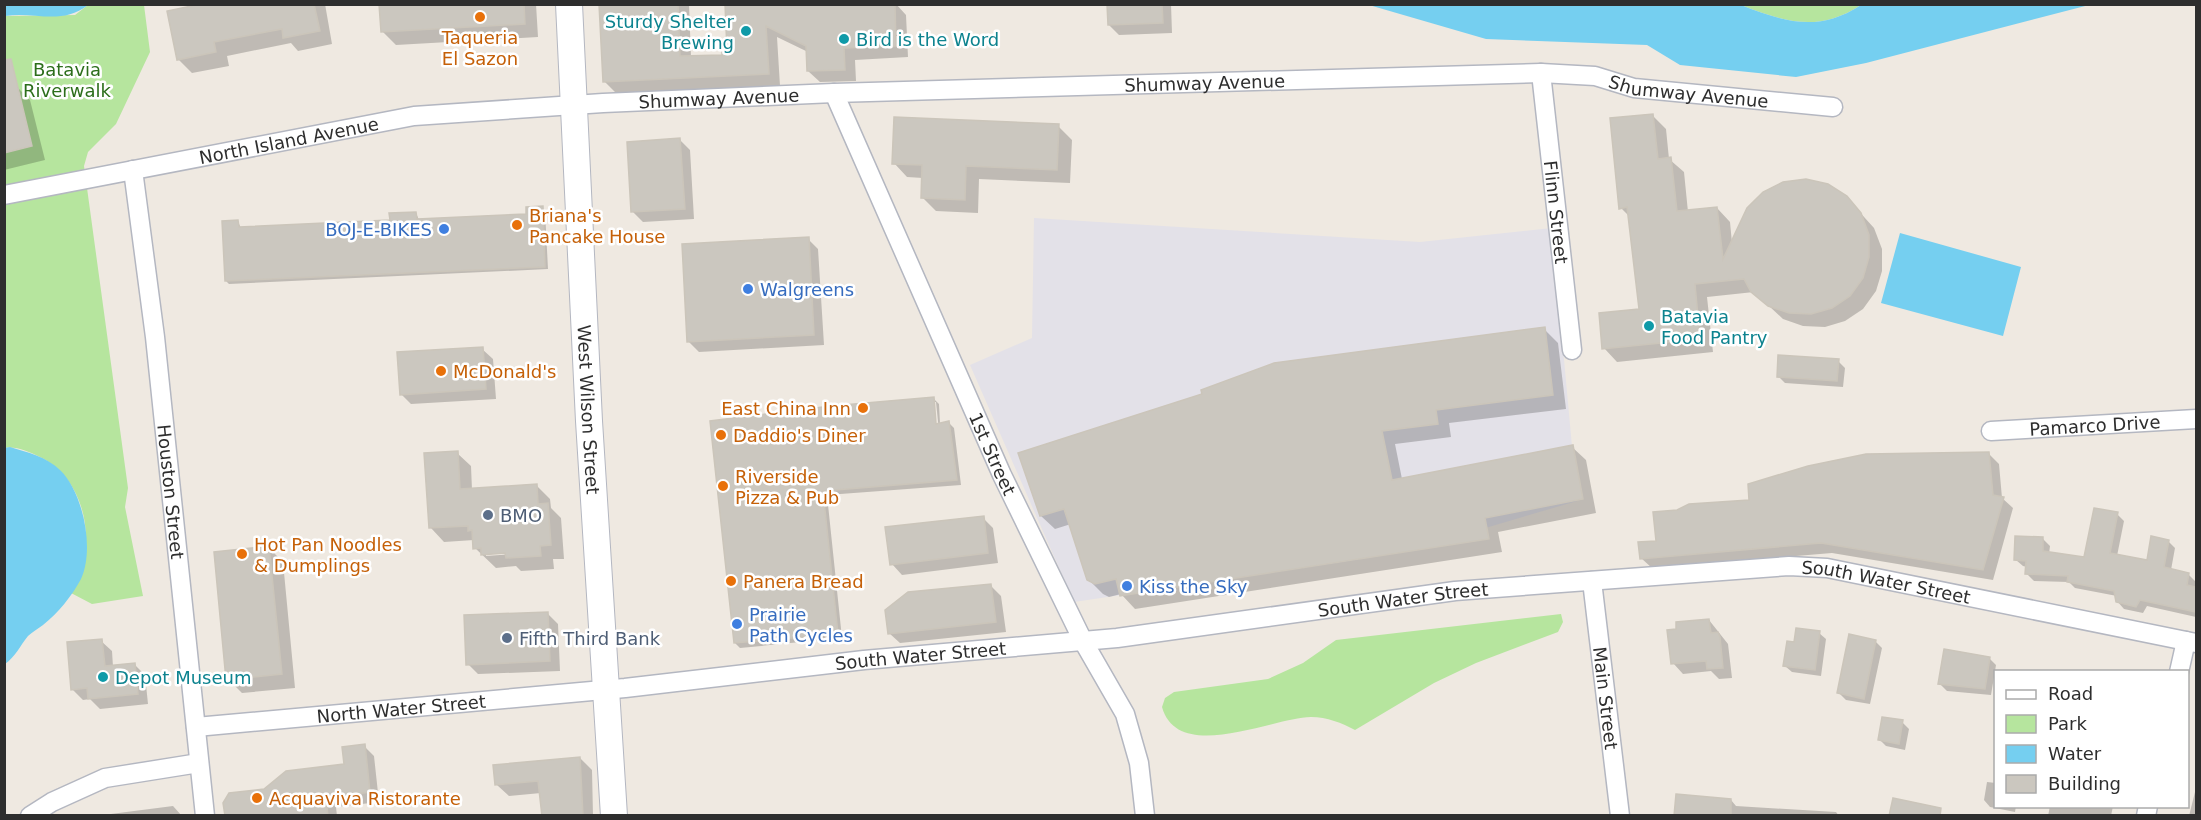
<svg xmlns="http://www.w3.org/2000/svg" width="2201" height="820" font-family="'DejaVu Sans',sans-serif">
<rect width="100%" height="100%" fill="#efe9e1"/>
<path fill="#e3e1e8" d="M1034,218l386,24 132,-14 25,273 -95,28 -125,31 -283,42 -104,-237 62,-27z"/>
<path fill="#b6e59e" d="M88,5h56l6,47 -34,72 -28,28 -4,14 44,322 -3,19 18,89 -51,8 -21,-11c27,-43 18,-112 -31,-136 -11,-5 -24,-11 -35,-9v-432l70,-1z
M1741,5h120c-43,28 -76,17 -120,0z
M1561,614l2,8 -5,10 -82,31 -42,20 -79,47c-13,-7 -28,-13 -44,-13 -40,1 -133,47 -149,-10l3,-9 9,-6 94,-13 35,-16 33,-23z"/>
<path fill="#75cff0" d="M5,4h83v1c-27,21 -53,6 -83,11z
M1741,5c44,17 77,28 120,0h228l-223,58 -70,14 -116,-12 -33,-20 -161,-6 -117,-34z
M1900,233l121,34 -18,69 -122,-33z
M10,447c17,5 37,10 50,23 23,22 35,79 21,109 -9,17 -23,34 -38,46 -5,4 -11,7 -15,11 -8,10 -13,21 -23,28l-1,-216z"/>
<path fill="#0003" fill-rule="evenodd" d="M209,4h116l7,40 -34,7 -7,-8 -64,13 2,10 -37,7 -14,-14z
M381,4h155l2,33 -142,8 -14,-14z
M601,4h88l2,53 33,-1 5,-4 -3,-48h170l10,11 2,42 -53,3 1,21 -36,1 -12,-11v-19l-31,-15 3,49 -164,7 -12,-12z
M1108,4h63l1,29 -53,2 -10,-10z
M4,85l12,1 14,14 15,60 -41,10z
M1652,115l14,14 3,30 15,13 4,40 29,-4 13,14 2,21 114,-46 28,31 8,21v22l-6,20 -13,18 -18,12 -20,6 -22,-1 -20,-7 -29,-27 -47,5 6,55 -96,10 -13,-14 36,-37 -10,-94 -9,-9z
M1058,126l14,14 -2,43 -91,-4 -1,34 -42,-2 -13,-13v-20l-16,-1 -13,-14z
M680,140l10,10 4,69 -51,3 -10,-10z
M542,208l3,3 3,58 -319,15 -3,-3 12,-59 3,6 150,-7 25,-8 3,7 109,-5z
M808,239l10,10 6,96 -125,7 -11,-11z
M1544,329l14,14 8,66 -117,14 2,14 -56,7 7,35 170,-32 14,13 10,53 -98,19 4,20 -367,57 -14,-15 -12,3 -6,-3 -15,-15 -17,-55 -16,5 -14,-13 -21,-62z
M482,349l11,10 3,40 -85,5 -10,-10z
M1838,361l7,7 -2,19 -58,-4 -7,-7z
M934,399l5,5 1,20 9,-1 5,5 7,57 -134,10 15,143 -102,10 -5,-5 -23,-220zM933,402h3l3,29h-3z
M457,453l14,13 1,24 65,-4 13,13 1,9 10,10 3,41h-11l1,10 -33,2 -5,-5 -20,2 -21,-20 -1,-8 -30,2 -13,-14zM513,551v3l-27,2v-3z
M1989,454l10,10 3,34 11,10 -20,72 -161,-27 -180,15 -11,-10 16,-16 93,-41z
M2117,514l7,7 -7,35 31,6 20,-21 7,7 -4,22 17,4 7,7 1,36 -49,-11 -4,7 -19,-4 -7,-8v-5l-42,-8 -6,-6 -35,-1 -7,-7v-7l-4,-1 -7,-6 27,-21 7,7 -1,8 36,5z
M983,518l10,10 5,35 -96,12 -10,-11z
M269,548l14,14 12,126 -53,5 -14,-14z
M991,586l10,10 5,36 -106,11 -11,-10z
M548,614l10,10 2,47 -82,3 -10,-10z
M1709,620l19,24 4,34 -13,1 -8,-8 -28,3 -10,-11z
M1819,633l7,6 -5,37 -29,-4 -7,-6z
M101,641l11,10 1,16 22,-2 10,10 3,29 -48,5 -10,-10 -7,1 -11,-11z
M1875,641l7,7 -12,56 -24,-4 -7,-7z
M1989,658l7,7 -5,30 -44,-4 -7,-7z
M1902,722l7,7 -4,21 -19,-4 -7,-7z
M364,746l10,10 5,46 -43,5 1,9h-111l39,-25 81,-25z
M580,758l12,12 1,46h-50l-2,-23 -32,3 -12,-11z
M1987,782l9,1v23h20l-1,6 -25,-5 -6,-7z
M2196,788v28h-7z
M1731,800l5,6 100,6 3,4h-164z
M173,806l9,10h-79v-1z
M2050,806h63l-2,10h-63z"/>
<path fill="#cbc7bf" stroke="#cbc5ba" stroke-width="1.5" d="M201,4h113l6,27 -37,7 -1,-9 -68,13 2,10 -39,8 -10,-49z
M379,4h145l1,20 -144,8z
M599,4h79l2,52 42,-1v-3l5,-2 -2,-46h170l1,42 -52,2 1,22 -38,1 -1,-25 -40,-20 3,48 -166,8z
M1107,4h55l1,19 -55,2z
M11,59l21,87 -28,7v-93z
M1653,114l5,45 13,-2 6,54 40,-4 6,52 24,-51 16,-16 20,-10 23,-3 22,5 19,12 14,17 8,22v22l-6,21 -13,18 -18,12 -21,6 -22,-1 -21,-7 -17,-14 -7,-13 -49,5 5,55 -98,10 -3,-36 40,-4 -12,-102 -8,2 -9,-91z
M894,117l165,7 -2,46 -91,-4 -1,34 -44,-2 1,-33 -30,-1z
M680,138l5,71 -54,3 -4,-70z
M543,206l2,61 -320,14 -3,-60 16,-1 1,7 151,-7 -1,-7 27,-1 1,7 109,-5v-7z
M809,237l5,98 -127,7 -5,-98z
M1545,327l8,68 -117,15 2,14 -56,7 10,49 181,-35 10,54 -98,19 4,21 -369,57 -4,-17 -21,5 -8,-4 -23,-71 -24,7 -22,-63 184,-59 -1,-4 73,-27z
M483,347l3,42 -86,6 -3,-43z
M1778,355l61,4 -2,22 -60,-4z
M934,397l2,27 13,-3 8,59 -134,11 15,143 -104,9 -24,-222 121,-15z
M458,451l2,38 77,-5 1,20 10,-1 3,42 -11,1 1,10 -35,2 -1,-5 -24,2v-7l-8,1 -1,-19 -4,1v-5l-39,2 -5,-75z
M1989,452l4,43 11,2 -21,73 -162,-27 -181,16 -2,-17 18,-1 -3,-29 24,-2 12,-6 60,-4 -1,-16 60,-18 58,-12z
M2094,508l24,4 -8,41 37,7 4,-24 18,4 -5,27 25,6 -2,12 9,2v25l-56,-12 -4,7 -20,-5 -2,-11 -47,-9 1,-6 -43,-2 1,-13 -12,-1 1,-24 28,1v14l41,6z
M984,516l4,37 -98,12 -5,-38z
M269,546l13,128 -56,6 -12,-128z
M991,584l5,38 -108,12 -3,-24 23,-18z
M548,612l2,49 -84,4 -2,-50z
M1709,619l2,14 7,-1 2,5 3,31 -16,1 -1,-8 -35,3 -4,-34 9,-1v-7z
M1796,628l24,3 -5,39 -32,-4 4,-25 7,1z
M1849,634l27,6 -12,59 -27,-6z
M102,639l3,27 30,-3 3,31 -50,5 -1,-11 -16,2 -4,-48z
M1944,649l46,8 -5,32 -47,-5z
M1882,717l21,3 -4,24 -21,-4z
M365,744l5,48 -44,6 2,18h-103l-2,-13 6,-10 35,-4 22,-18 58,-7 -2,-17z
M580,757l3,59h-41l-4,-35 -43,4 -2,-20z
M1676,794l55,5v17h-57z
M1893,798l48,10 -1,8h-51z"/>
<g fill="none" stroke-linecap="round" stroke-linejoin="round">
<defs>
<g id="minor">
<path id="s1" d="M1541,73l31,277"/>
<path id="s2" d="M834,93l168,382 81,166 42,73 14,49 6,53"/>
<path id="s3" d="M133,170l22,167 50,479"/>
<path id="s4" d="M4,195l410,-79 189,-13 231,-10 707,-20 54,3 39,12 199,19"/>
<path id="s5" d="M1991,431l205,-12"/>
<path id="s6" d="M1592,581l28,235"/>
<path d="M2179,672l7,-31"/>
<path id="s7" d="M196,727l429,-39 239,-28 253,-22 338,-47 334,-25 38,2 369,75"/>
<path d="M30,816l22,-14 53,-24 94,-15"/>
<path d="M2146,816l2,-10"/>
</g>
<g id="secondary">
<path id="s8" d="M569,4l20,417 25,395"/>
</g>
</defs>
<use href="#minor" stroke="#b4b7c1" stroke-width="21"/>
<use href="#secondary" stroke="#b4b7c1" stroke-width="28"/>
<use href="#minor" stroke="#fff" stroke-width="18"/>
<use href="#secondary" stroke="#fff" stroke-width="26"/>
</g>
<g fill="#e8710a" stroke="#fff" stroke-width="2">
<circle cx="480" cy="17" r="6"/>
<circle cx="517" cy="225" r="6"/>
<circle cx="441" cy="371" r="6"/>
<circle cx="863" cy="408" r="6"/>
<circle cx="721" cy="435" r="6"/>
<circle cx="723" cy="486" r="6"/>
<circle cx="242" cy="554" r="6"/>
<circle cx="731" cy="581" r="6"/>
<circle cx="257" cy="798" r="6"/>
</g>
<g fill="#0f9aa8" stroke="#fff" stroke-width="2">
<circle cx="746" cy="31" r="6"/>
<circle cx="844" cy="39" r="6"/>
<circle cx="1649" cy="326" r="6"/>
<circle cx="103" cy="677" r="6"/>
</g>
<g fill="#3f7fe0" stroke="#fff" stroke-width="2">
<circle cx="444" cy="229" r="6"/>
<circle cx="748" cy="289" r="6"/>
<circle cx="1127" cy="586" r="6"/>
<circle cx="737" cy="624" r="6"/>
</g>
<g fill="#5c6f8a" stroke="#fff" stroke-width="2">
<circle cx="488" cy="515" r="6"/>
<circle cx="507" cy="638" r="6"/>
</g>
<g text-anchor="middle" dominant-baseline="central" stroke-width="5" stroke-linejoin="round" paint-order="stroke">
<g font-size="18" fill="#0d838f" stroke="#fff" text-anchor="start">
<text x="734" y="21" text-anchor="end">Sturdy Shelter<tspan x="734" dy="21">Brewing</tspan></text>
<text x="856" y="39">Bird is the Word</text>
<text x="1661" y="316">Batavia<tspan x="1661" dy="21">Food Pantry</tspan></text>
<text x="115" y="677">Depot Museum</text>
</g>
<g font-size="18" fill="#c56008" stroke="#fff" text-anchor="start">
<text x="480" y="37" text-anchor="middle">Taqueria<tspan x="480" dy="21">El Sazon</tspan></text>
<text x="529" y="215">Briana's<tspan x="529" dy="21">Pancake House</tspan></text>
<text x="453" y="371">McDonald's</text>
<text x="851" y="408" text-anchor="end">East China Inn</text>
<text x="733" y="435">Daddio's Diner</text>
<text x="735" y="476">Riverside<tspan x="735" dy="21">Pizza &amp; Pub</tspan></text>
<text x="254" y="544">Hot Pan Noodles<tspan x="254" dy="21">&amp; Dumplings</tspan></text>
<text x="743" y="581">Panera Bread</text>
<text x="269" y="798">Acquaviva Ristorante</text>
</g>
<g font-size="18" fill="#2c6e1b" stroke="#fff">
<text x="67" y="69">Batavia<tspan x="67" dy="21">Riverwalk</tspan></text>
</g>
<g font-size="18" fill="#2e2e2e" stroke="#fff">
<text stroke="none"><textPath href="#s4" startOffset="1209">Shumway Avenue</textPath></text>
<text stroke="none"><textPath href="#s4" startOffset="1695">Shumway Avenue</textPath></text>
<text stroke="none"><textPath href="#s4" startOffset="723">Shumway Avenue</textPath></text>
<text stroke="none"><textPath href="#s4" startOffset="290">North Island Avenue</textPath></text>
<text stroke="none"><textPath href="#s1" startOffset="140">Flinn Street</textPath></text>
<text stroke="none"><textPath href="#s8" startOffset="406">West Wilson Street</textPath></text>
<text stroke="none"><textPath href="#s5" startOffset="104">Pamarco Drive</textPath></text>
<text stroke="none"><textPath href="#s2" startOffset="394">1st Street</textPath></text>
<text stroke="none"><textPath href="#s3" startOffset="324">Houston Street</textPath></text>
<text stroke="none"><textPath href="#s7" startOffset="1700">South Water Street</textPath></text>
<text stroke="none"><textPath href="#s7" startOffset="1214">South Water Street</textPath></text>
<text stroke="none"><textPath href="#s7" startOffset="728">South Water Street</textPath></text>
<text stroke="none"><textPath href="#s6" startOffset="118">Main Street</textPath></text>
<text stroke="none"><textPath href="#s7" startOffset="206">North Water Street</textPath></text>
</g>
<g font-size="18" fill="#366cbe" stroke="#fff" text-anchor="start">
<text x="432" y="229" text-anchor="end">BOJ-E-BIKES</text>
<text x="760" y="289">Walgreens</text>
<text x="1139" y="586">Kiss the Sky</text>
<text x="749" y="614">Prairie<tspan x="749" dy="21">Path Cycles</tspan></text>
</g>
<g font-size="18" fill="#4e5e75" stroke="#fff" text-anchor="start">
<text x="500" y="515">BMO</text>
<text x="519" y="638">Fifth Third Bank</text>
</g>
</g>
<rect width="2201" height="820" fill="none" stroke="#2e2e2e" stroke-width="12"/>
<rect x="1994" y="670" width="195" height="138" fill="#ffffff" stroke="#ababab" stroke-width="1.5"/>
<rect x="2006" y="690" width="30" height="9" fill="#ffffff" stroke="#ababab" stroke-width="1.5"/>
<text x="2048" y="700" font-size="18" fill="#2e2e2e">Road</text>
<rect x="2006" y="715" width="30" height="18" fill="#b6e59e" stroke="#ababab" stroke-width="1.5"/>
<text x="2048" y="730" font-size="18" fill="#2e2e2e">Park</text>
<rect x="2006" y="745" width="30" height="18" fill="#75cff0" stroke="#ababab" stroke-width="1.5"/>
<text x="2048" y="760" font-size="18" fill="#2e2e2e">Water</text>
<rect x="2006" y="775" width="30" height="18" fill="#cbc7bf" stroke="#ababab" stroke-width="1.5"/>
<text x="2048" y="790" font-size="18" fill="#2e2e2e">Building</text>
</svg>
